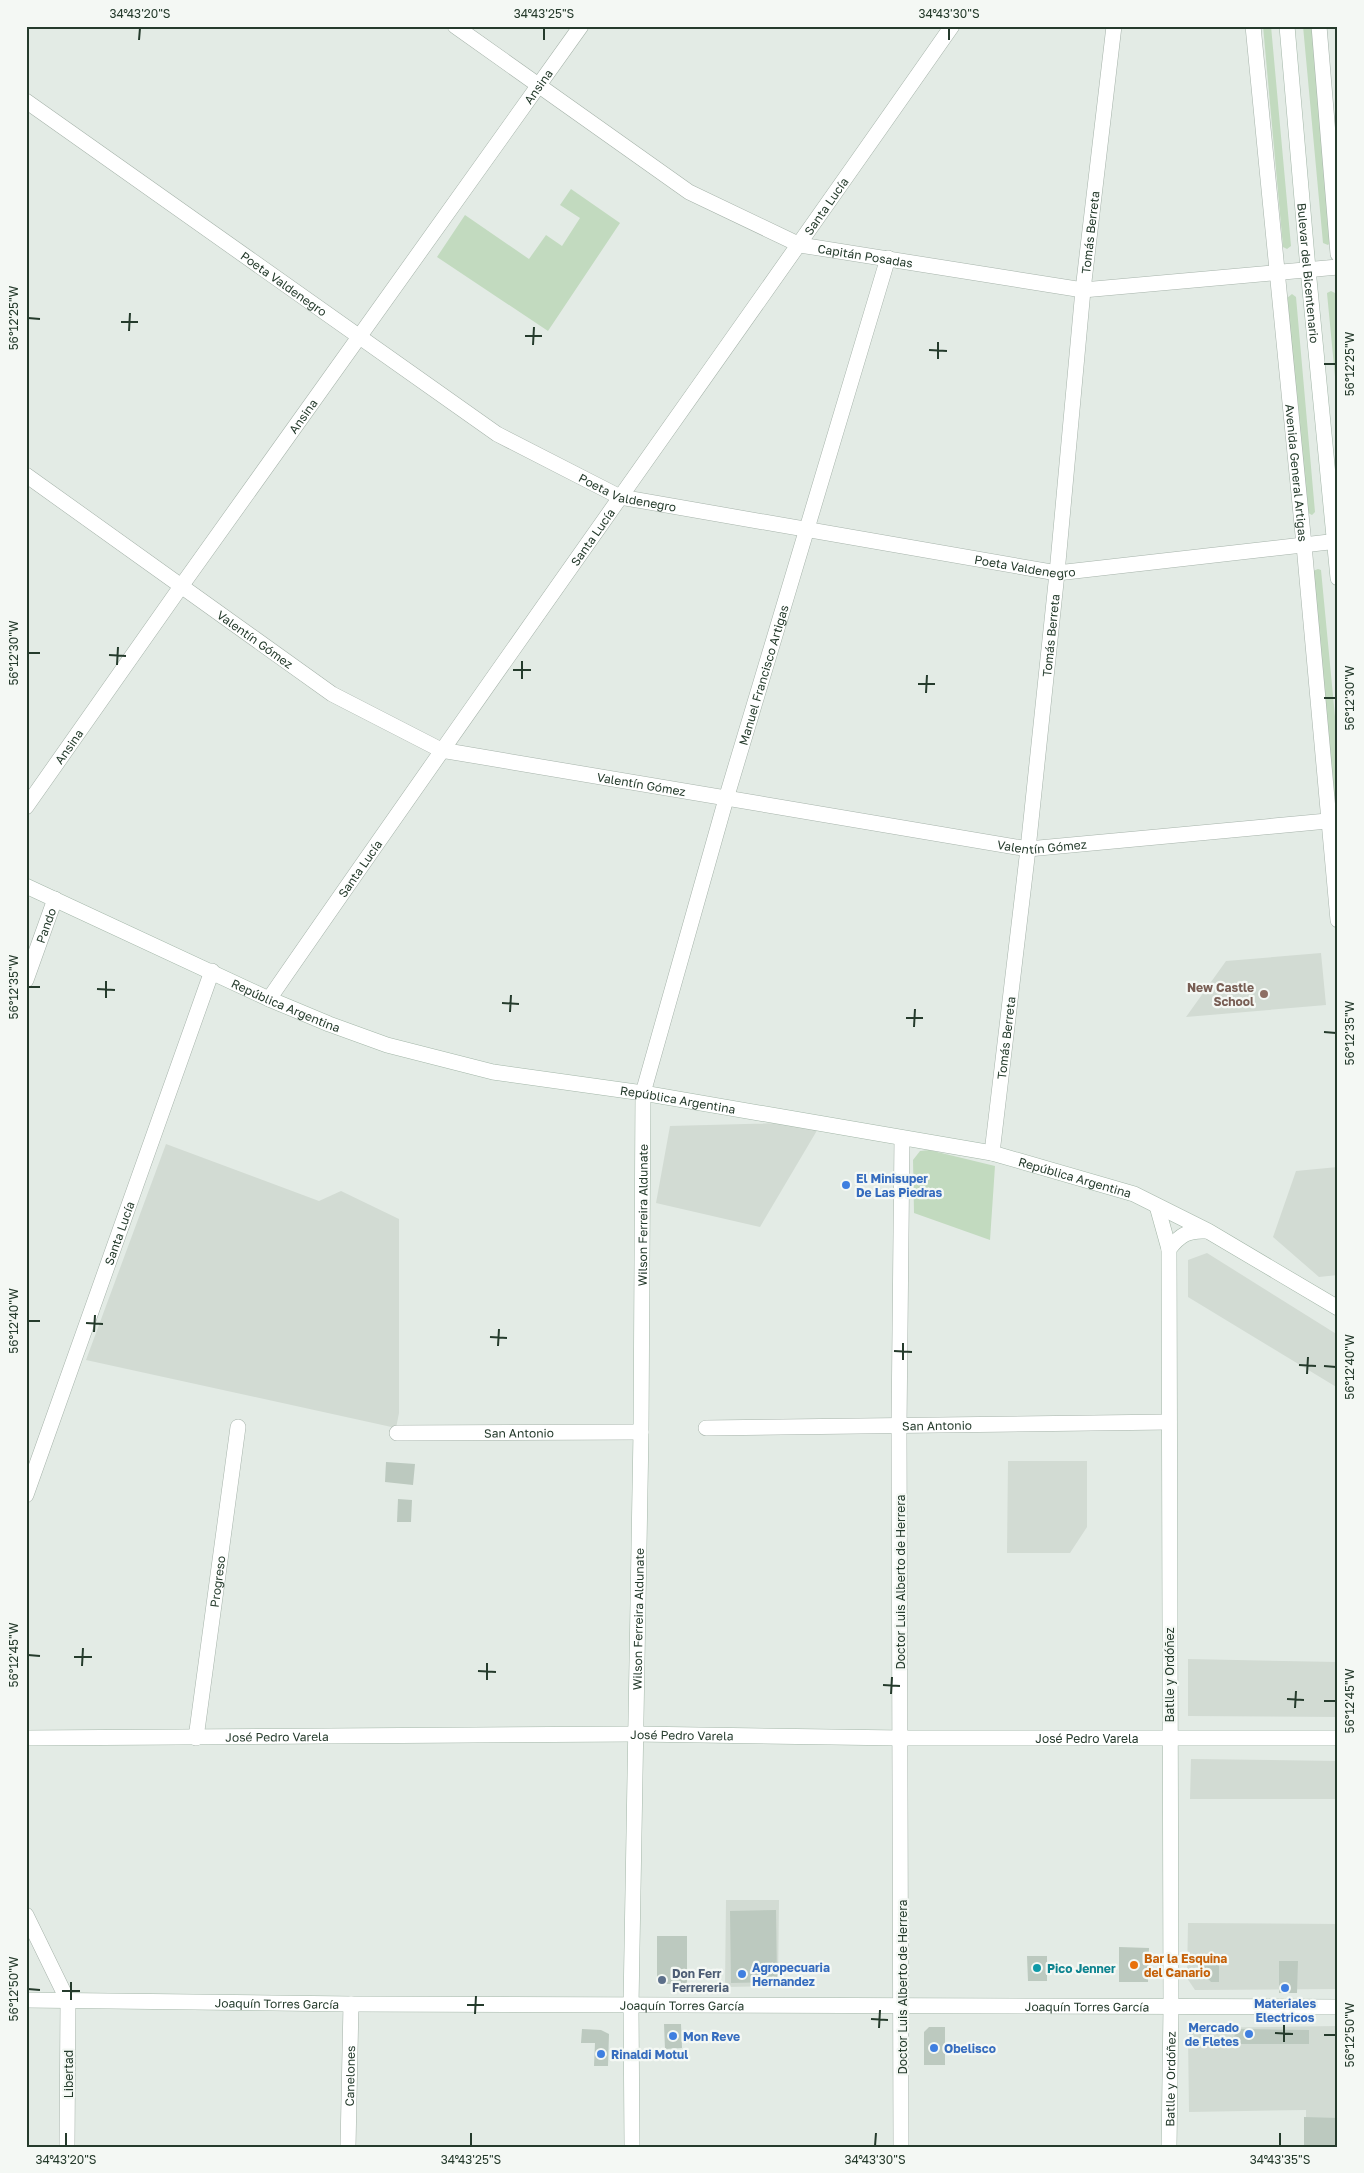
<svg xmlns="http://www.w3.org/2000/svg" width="1364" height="2173" font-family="'Golos Text',sans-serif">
<rect width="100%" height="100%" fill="#e3ebe5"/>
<path fill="#d2dbd3" d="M1321,953l5,52 -140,12 40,-56z
M822,1122l-62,105 -104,-24 14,-77z
M166,1144l153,57 22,-10 58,28v194l-3,15 -310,-68z
M1338,1167v108l-19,2 -46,-40 23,-66z
M1207,1253l131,82v53l-150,-91v-37z
M1008,1461h79v66l-17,26h-63z
M1188,1659l150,3v55l-150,-1z
M1191,1759l147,2v38h-148z
M726,1900h53l-1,86 -53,1z
M1188,1923l150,1v65l-143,1 -8,-12z
M1338,2026v121h-32v-37l-117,2 -1,-77 6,-7z"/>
<path fill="#c2dabf" d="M1263,26h8l20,220 -4,3 -4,-2z
M1303,26h9l19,216 -3,3 -5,-2z
M571,189l49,34 -72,108 -111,-74 28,-42 64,44 17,-24 16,11 18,-28 -20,-13z
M1331,291l4,2 3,28v87l-11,-115z
M1292,294l4,3 19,215 -3,3 -4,-2 -21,-215z
M1318,569l3,1 17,178v50l-4,-2 -21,-225z
M929,1150l66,16 -5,74 -76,-27 -1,-53 7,-9z"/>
<path fill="#bcc9bf" d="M386,1462l29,2 -2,21 -28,-3z
M398,1499l14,1 -1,22h-14z
M776,1910l1,72 -46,1 -1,-72z
M657,1936h30v48h-30z
M1119,1947l30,1 -1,34h-29z
M1027,1956h20v25h-19z
M1279,1961h19l-1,32h-18z
M1202,1962h17v20h-8l-9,-10z
M664,2024h17l1,24 -17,1z
M929,2027h16v38h-21v-33z
M582,2029l19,1 8,4 -1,32h-14l1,-23h-14z
M1235,2029l74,1v14h-75z
M1304,2117l34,1v29h-34z"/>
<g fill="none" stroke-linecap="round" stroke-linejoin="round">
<defs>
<g id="street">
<path id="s1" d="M455,26l234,166 111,53 283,45 255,-23"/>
<path id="s2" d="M1253,26l51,519 34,375"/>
<path d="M1319,26l19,228"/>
<path id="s3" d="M26,101l471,333 123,63 437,76 281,-32"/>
<path id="s4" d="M26,475l306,219 109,56 587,99 310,-29"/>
<path id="s5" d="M26,807l156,-222 399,-559"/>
<path id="s6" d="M26,980l29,-81"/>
<path id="s7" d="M269,999c225,-326 456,-648 683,-973"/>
<path id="s8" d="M643,1093l83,-294 162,-541"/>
<path id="s9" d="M992,1153l36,-304 29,-276 26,-283 31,-264"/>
<path id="s10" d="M706,1428l463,-6"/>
<path id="s11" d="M397,1433l244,-1"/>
<path id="s12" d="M26,1495l186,-524"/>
<path id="s13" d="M196,1738l42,-311"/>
<path d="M26,1915l42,86 -1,146"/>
<path id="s14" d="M348,2147l3,-143"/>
<path d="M901,2147l-2,-720 3,-289"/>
</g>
<g id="secondary">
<path id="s15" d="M1287,26l21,243 30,309"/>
<path id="s16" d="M26,886l243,113 60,25 58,21 106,27 150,21 349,60 142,41 74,37 130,77"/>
<path d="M1157,1206l12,43"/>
<path id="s17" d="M26,1738l610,-4 265,4h437"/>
<path id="s18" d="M26,2000l325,4 987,3"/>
<path id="s19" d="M632,2147l-1,-142 10,-573 2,-339"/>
<path id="s20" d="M1169,2147l2,-139 -2,-759c11,-14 19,-19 37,-18"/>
</g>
</defs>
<use href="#street" stroke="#a6b3aa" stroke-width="16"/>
<use href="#secondary" stroke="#a3b6a8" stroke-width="16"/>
<use href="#street" stroke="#fff" stroke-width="15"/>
<use href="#secondary" stroke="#fff" stroke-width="15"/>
</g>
<path fill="none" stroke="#253b2c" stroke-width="2" d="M139,40l1,-12M544,40v-12M949,40v-12M28,318l12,1M121,322h17M129,331l1,-18M525,336h17M533,345l1,-18M929,350l18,1M938,359v-17M1324,364h12M28,653h12M109,655l17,1M117,665l1,-18M513,670h18M522,679v-18M918,684h17M926,693l1,-18M1324,698h12M28,987h12M97,989l18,1M106,998v-17M502,1003l17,1M510,1012l1,-17M906,1018h17M914,1027l1,-18M1324,1032l12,1M28,1321h12M86,1323l17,1M94,1332l1,-17M490,1337l17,1M498,1346l1,-17M894,1351l18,1M903,1360v-17M1299,1365l17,1M1324,1366l12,1M1307,1374l1,-17M28,1655l12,1M74,1657h18M82,1666l1,-18M478,1671l18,1M487,1680v-17M883,1685l17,1M891,1694l1,-17M1287,1699l17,1M1324,1701h12M1295,1708l1,-17M28,1989l12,1M62,1991h18M71,2000v-18M467,2005h17M475,2014l1,-18M871,2019l17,1M879,2028l1,-18M1275,2033l18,1M1324,2035h12M1284,2042v-17M66,2146v-13M471,2146v-13M875,2146l1,-13M1280,2146v-13"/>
<circle fill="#8d6e63" stroke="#f4f8f4" stroke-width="2" cx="1264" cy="994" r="5"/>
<g fill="#3f7fe0" stroke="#f4f8f4" stroke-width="2">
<circle cx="846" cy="1185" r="5"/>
<circle cx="742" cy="1974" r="5"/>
<circle cx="1285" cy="1988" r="5"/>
<circle cx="1249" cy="2034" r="5"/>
<circle cx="673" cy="2036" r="5"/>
<circle cx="934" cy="2048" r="5"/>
<circle cx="601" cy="2054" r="5"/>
</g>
<circle fill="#e8710a" stroke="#f4f8f4" stroke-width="2" cx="1134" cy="1965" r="5"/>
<circle fill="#0f9aa8" stroke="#f4f8f4" stroke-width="2" cx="1037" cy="1968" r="5"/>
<circle fill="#5c6f8a" stroke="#f4f8f4" stroke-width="2" cx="662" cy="1980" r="5"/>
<g text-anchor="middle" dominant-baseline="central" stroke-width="4.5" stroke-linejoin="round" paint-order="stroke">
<g font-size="12" fill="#253b2c" stroke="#f4f8f4">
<text stroke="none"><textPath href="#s5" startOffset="884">Ansina</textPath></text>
<text stroke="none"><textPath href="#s7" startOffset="969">Santa Lucía</textPath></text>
<text stroke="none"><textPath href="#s9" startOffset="926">Tomás Berreta</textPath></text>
<text stroke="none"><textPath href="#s1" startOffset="476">Capitán Posadas</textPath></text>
<text stroke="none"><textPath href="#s15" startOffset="248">Bulevar del Bicentenario</textPath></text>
<text stroke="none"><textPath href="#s3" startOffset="316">Poeta Valdenegro</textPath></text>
<text stroke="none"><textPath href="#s5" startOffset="479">Ansina</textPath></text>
<text stroke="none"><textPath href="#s2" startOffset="449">Avenida General Artigas</textPath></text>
<text stroke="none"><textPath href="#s3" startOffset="721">Poeta Valdenegro</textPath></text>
<text stroke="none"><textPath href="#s7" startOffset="564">Santa Lucía</textPath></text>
<text stroke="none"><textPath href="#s3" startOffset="1126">Poeta Valdenegro</textPath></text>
<text stroke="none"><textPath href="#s9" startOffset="521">Tomás Berreta</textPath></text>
<text stroke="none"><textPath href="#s4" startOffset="282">Valentín Gómez</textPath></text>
<text stroke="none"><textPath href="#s8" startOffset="435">Manuel Francisco Artigas</textPath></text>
<text stroke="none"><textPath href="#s5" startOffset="74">Ansina</textPath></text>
<text stroke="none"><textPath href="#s4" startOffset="702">Valentín Gómez</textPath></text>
<text stroke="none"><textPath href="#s4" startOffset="1108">Valentín Gómez</textPath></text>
<text stroke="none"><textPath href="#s7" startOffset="159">Santa Lucía</textPath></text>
<text stroke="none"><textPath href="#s6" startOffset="58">Pando</textPath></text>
<text stroke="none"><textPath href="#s16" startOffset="286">República Argentina</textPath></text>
<text stroke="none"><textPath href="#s9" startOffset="116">Tomás Berreta</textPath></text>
<text stroke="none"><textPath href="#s16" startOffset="691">República Argentina</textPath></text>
<text stroke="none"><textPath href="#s16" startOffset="1096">República Argentina</textPath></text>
<text stroke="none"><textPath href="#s19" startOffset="932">Wilson Ferreira Aldunate</textPath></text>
<text stroke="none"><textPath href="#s12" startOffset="278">Santa Lucía</textPath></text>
<text stroke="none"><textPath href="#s10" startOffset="231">San Antonio</textPath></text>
<text stroke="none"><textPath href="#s11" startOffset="122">San Antonio</textPath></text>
<text stroke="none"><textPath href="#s13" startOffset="158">Progreso</textPath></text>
<text transform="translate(900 1582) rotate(-90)">Doctor Luis Alberto de Herrera</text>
<text stroke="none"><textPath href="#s19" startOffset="528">Wilson Ferreira Aldunate</textPath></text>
<text transform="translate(1169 1675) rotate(-90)">Batlle y Ordóñez</text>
<text stroke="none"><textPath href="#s17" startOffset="656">José Pedro Varela</textPath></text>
<text stroke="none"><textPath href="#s17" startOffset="251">José Pedro Varela</textPath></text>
<text stroke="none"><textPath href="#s17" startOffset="1061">José Pedro Varela</textPath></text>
<text transform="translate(902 1987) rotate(-90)">Doctor Luis Alberto de Herrera</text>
<text stroke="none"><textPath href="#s18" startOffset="251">Joaquín Torres García</textPath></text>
<text stroke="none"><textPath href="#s18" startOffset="656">Joaquín Torres García</textPath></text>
<text stroke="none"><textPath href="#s18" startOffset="1061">Joaquín Torres García</textPath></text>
<text transform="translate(68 2074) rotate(-90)">Libertad</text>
<text stroke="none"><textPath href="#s14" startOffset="71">Canelones</textPath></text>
<text stroke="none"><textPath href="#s20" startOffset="68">Batlle y Ordóñez</textPath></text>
</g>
<g font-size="12" font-weight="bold" fill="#785e54" stroke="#f4f8f4" text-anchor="end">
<text x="1254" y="987">New Castle<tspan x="1254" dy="14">School</tspan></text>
</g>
<g font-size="12" font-weight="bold" fill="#366cbe" stroke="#f4f8f4" text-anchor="start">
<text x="856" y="1178">El Minisuper<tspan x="856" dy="14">De Las Piedras</tspan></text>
<text x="752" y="1967">Agropecuaria<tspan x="752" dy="14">Hernandez</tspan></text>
<text x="1285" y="2003" text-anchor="middle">Materiales<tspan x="1285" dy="14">Electricos</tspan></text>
<text x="1239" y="2027" text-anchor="end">Mercado<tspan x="1239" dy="14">de Fletes</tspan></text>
<text x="683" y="2036">Mon Reve</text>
<text x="944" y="2048">Obelisco</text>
<text x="611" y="2054">Rinaldi Motul</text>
</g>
<g font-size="12" font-weight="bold" fill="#c56008" stroke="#f4f8f4" text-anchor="start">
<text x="1144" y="1958">Bar la Esquina<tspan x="1144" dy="14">del Canario</tspan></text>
</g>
<g font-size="12" font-weight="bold" fill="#0d838f" stroke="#f4f8f4" text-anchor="start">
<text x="1047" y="1968">Pico Jenner</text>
</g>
<g font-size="12" font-weight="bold" fill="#4e5e75" stroke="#f4f8f4" text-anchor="start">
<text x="672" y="1973">Don Ferr<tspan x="672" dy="14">Ferrereria</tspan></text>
</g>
</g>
<rect width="1364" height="2173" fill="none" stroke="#f4f8f4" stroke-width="55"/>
<rect x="28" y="28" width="1308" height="2118" fill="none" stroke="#253b2c" stroke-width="2"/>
<g font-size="12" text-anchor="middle" fill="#253b2c">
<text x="140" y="18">34°43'20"S</text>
<text x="544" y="18">34°43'25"S</text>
<text x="949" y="18">34°43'30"S</text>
<text transform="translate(14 318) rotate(-90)" y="4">56°12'25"W</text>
<text transform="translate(1350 364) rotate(-90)" y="4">56°12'25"W</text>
<text transform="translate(14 653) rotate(-90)" y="4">56°12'30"W</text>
<text transform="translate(1350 698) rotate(-90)" y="4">56°12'30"W</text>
<text transform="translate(14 987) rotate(-90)" y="4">56°12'35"W</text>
<text transform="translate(1350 1033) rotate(-90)" y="4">56°12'35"W</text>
<text transform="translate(14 1321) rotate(-90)" y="4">56°12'40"W</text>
<text transform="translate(1350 1367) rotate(-90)" y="4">56°12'40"W</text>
<text transform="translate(14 1655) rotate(-90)" y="4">56°12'45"W</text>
<text transform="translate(1350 1701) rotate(-90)" y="4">56°12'45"W</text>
<text transform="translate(14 1989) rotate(-90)" y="4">56°12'50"W</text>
<text transform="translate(1350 2035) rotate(-90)" y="4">56°12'50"W</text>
<text x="66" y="2164">34°43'20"S</text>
<text x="471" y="2164">34°43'25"S</text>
<text x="875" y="2164">34°43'30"S</text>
<text x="1280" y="2164">34°43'35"S</text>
</g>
</svg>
